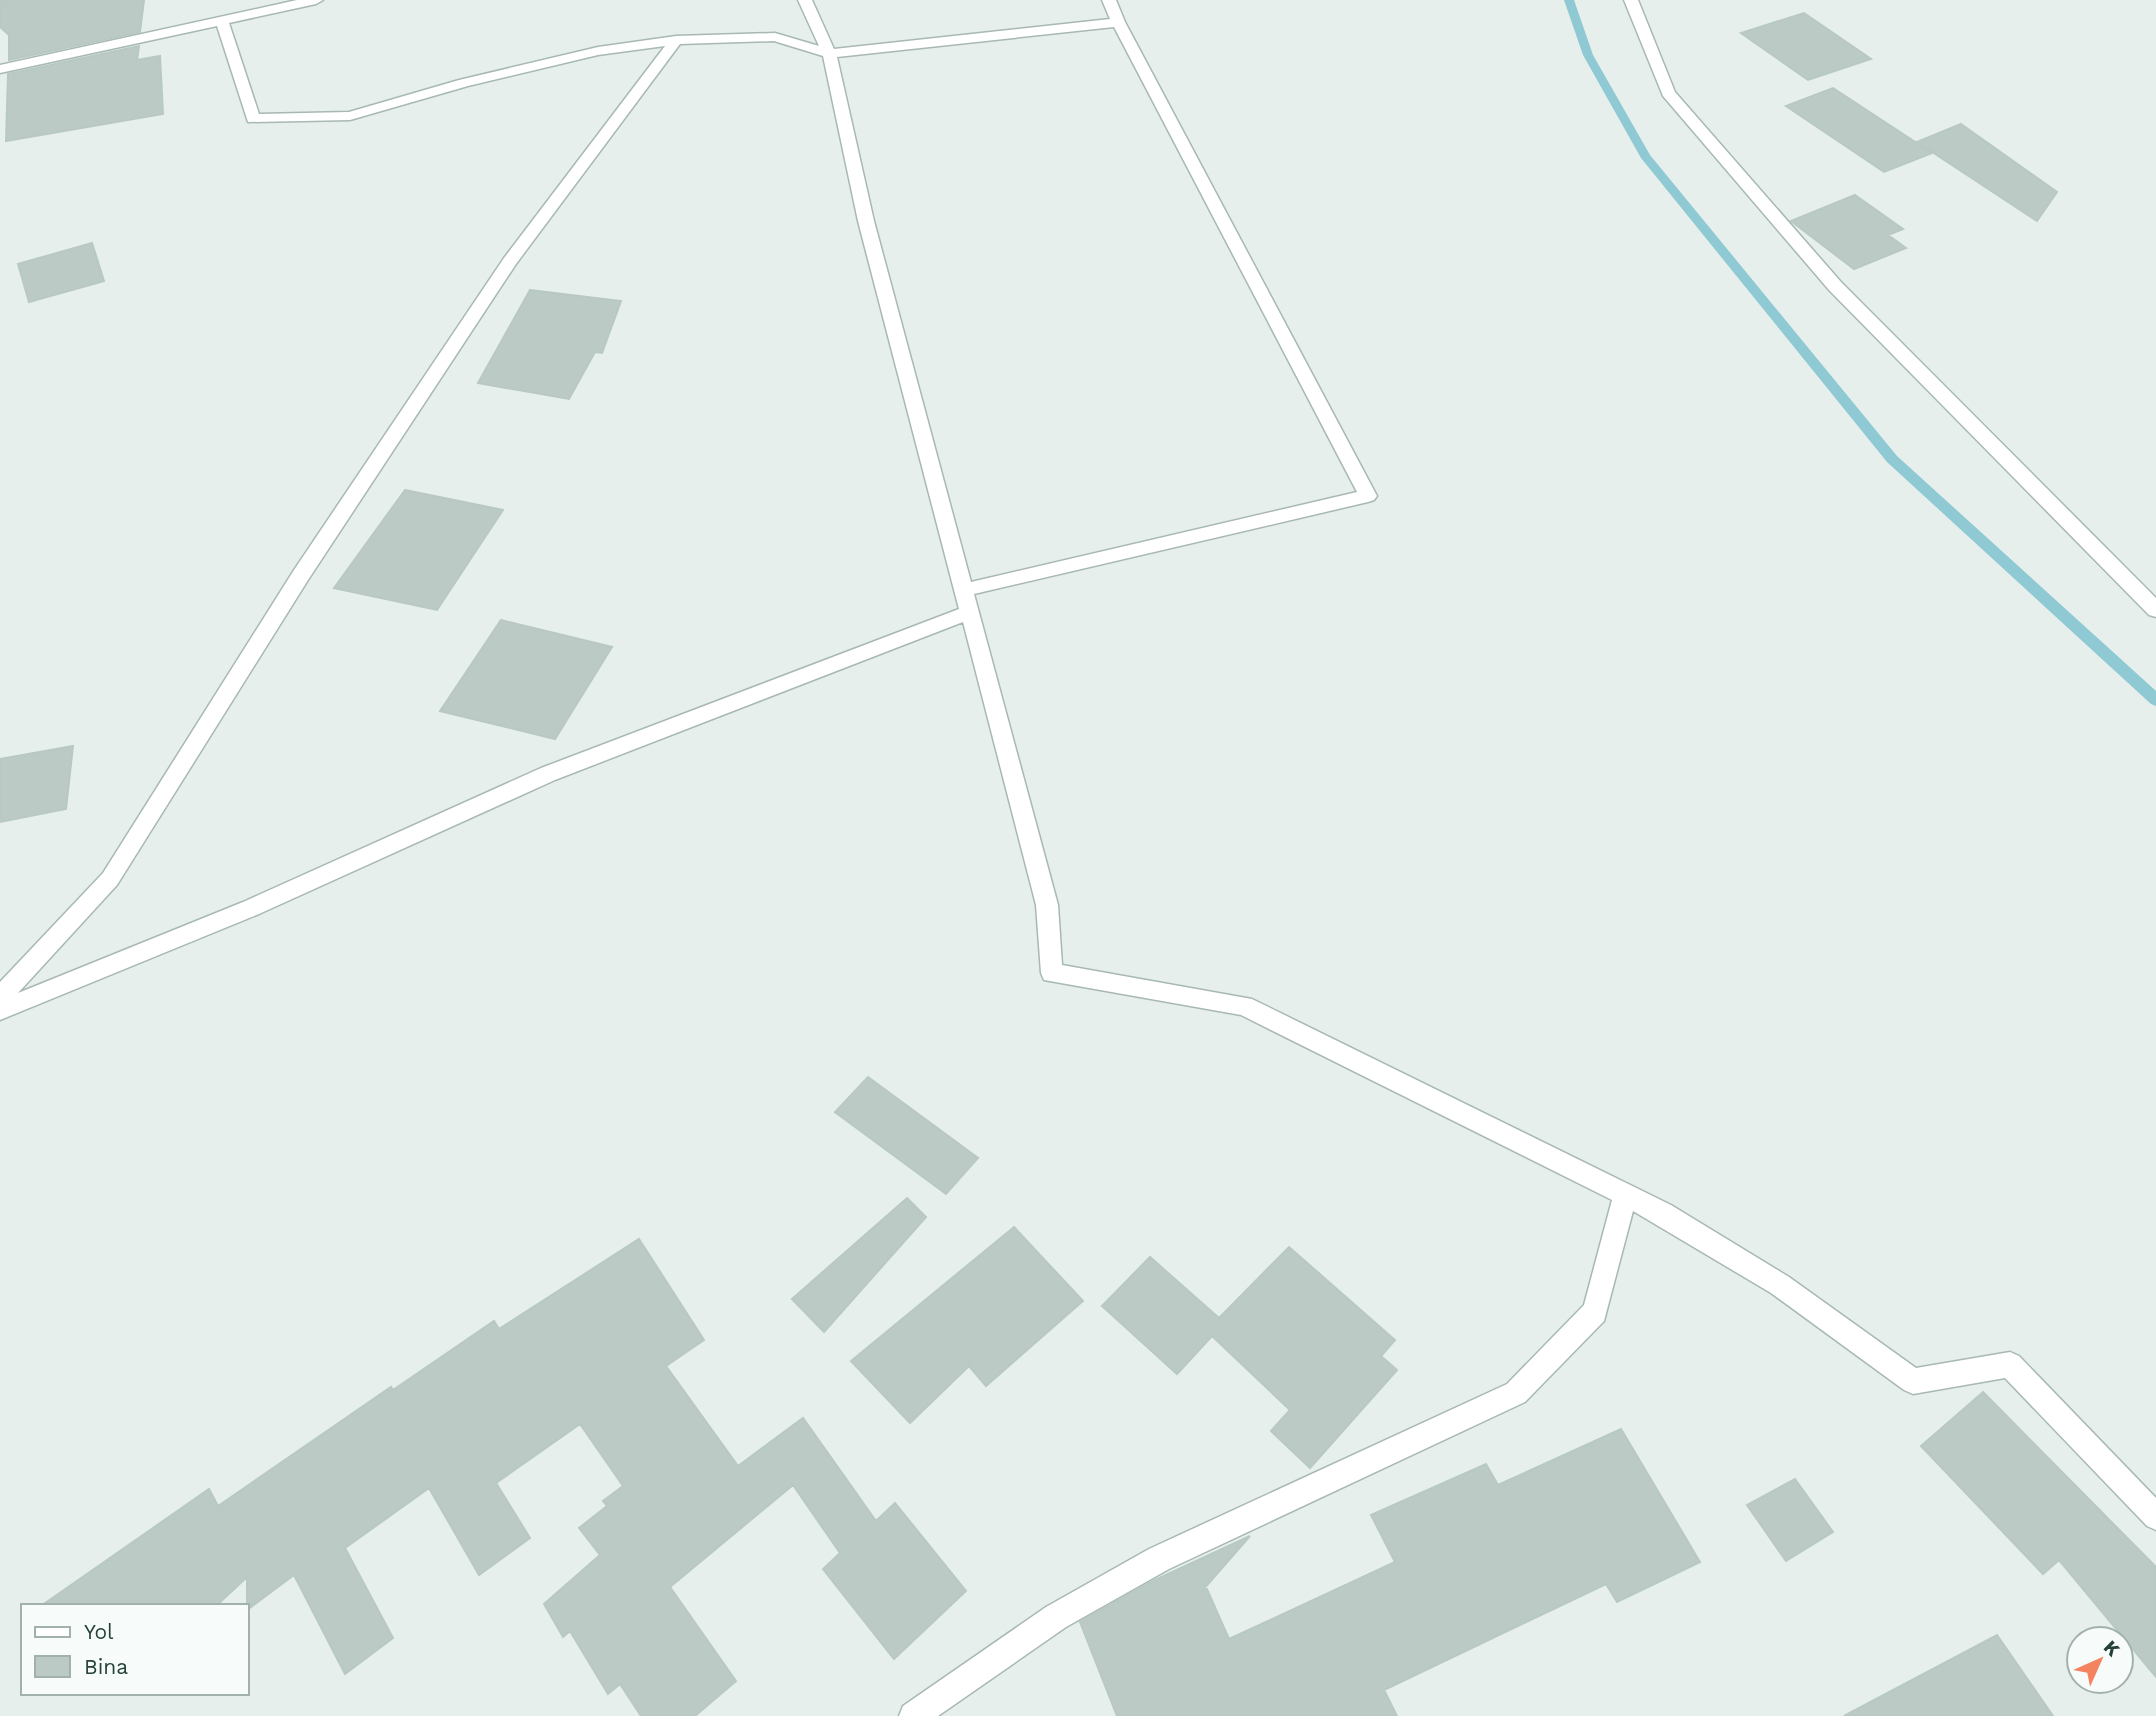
<svg xmlns="http://www.w3.org/2000/svg" width="2156" height="1716" font-family="'Work Sans',sans-serif">
<rect width="100%" height="100%" fill="#e6efeb"/>
<g fill="none" stroke-linecap="round" stroke-linejoin="round">
<path fill="#8ec9d4" fill-rule="evenodd" d="M1564,0h10l19,55 57,100 247,301 259,235v15l-5,-2 -264,-242 -246,-304 -58,-103z"/>
</g>
<path fill="#bbcac4" stroke="#b8c9c2" stroke-width="2" d="M0,0h144l-4,32 -131,28v-25l-9,-8z
M1804,13l67,46 -63,21 -67,-47z
M139,46l-2,14 23,-4 3,58 -157,27 2,-67z
M1833,88l99,65 -48,19 -98,-66z
M1961,124l96,68 -20,29 -120,-79z
M1855,195l48,34 -15,6 18,13 -52,21 -63,-48z
M92,243l12,38 -75,21 -11,-38z
M530,290l91,11 -19,52 -7,-1 -26,47 -91,-16z
M405,490l98,20 -66,100 -103,-22z
M501,620l111,27 -57,92 -115,-28z
M73,746l-7,63 -66,13v-63z
M868,1077l110,81 -32,36 -111,-82z
M907,1198l19,19 -102,115 -32,-33z
M1014,1227l69,74 -97,85 -17,-20 -59,57 -59,-62z
M639,1239l65,101 -38,26 72,100 65,-48 73,103 19,-18 71,88 -72,68 -71,-90 17,-16 -47,-68 -123,102 66,94 -41,35h-54l-21,-32 -12,10 -38,-63 -7,6 -19,-33 56,-49 -21,-27 28,-22 -4,-5 20,-15 -43,-62 -84,59 34,55 -51,37 -50,-87 -84,60 48,90 -48,36 -51,-99 -47,35v-33l-31,29h-175l168,-117 9,17 173,-119 2,3 101,-69 5,8z
M1289,1247l106,93 -14,16 16,14 -87,98 -39,-37 19,-21 -78,-74 -35,38 -75,-68 48,-49 69,61z
M1983,1392l173,175v110l-97,-117 -16,14 -122,-128z
M1621,1429l79,133 -83,40 -11,-18 -222,106 13,26h-280l-37,-94 73,-41 97,-45 -49,56 6,-3 22,50 166,-77 -24,-47 115,-51 12,21z
M1795,1479l38,53 -47,29 -39,-56z
M1997,1635l56,81h-209z"/>
<g fill="none" stroke-linecap="round" stroke-linejoin="round">
<defs>
<path id="minor" d="M297,0h26l-7,4 -87,19 30,91 90,-2 110,-32 139,-33 78,-11 99,-3 44,13 -21,-46h14l22,49 276,-30 -8,-19h14l9,22 252,474 -3,4 -6,2 -394,92 84,311 4,60 190,34 419,206 118,72 127,91 94,-16 9,4 137,142v32l-9,-4 -142,-148 -92,16 -9,-4 -133,-97 -138,-82 -29,110 -79,81 -356,167 -103,58 -128,89h-39l4,-10 143,-99 103,-58 358,-165 77,-79 28,-105 -371,-185 -197,-35 -3,-7 -5,-68 -73,-283 -408,158 -296,134 -259,106v-38l103,-109 191,-303 210,-312 161,-212 -67,9 -130,31 -118,34 -102,2 -31,-96 -217,47v-8zM1114,27l243,465 -386,90 -97,-361 -37,-164zM774,41l49,15 35,165 101,388 -418,159 -298,134 -225,91 99,-108 191,-305 208,-316 164,-220z
M1624,0h14l37,92 166,190 315,316v19l-7,-2 -320,-325 -166,-194z"/>
</defs>
<use href="#minor" stroke="#a8b8b2" stroke-width="3"/>
<use href="#minor" fill="#fff" fill-rule="evenodd"/>
</g>
<rect x="21" y="1604" width="228" height="91" fill="#f7fbf9" stroke="#a3b1ad" stroke-width="2"/>
<rect x="35" y="1627" width="35" height="10" fill="#ffffff" stroke="#a3b1ad" stroke-width="2"/>
<text x="84" y="1639" font-size="21" fill="#24423a">Yol</text>
<rect x="35" y="1656" width="35" height="21" fill="#bbcac4" stroke="#a3b1ad" stroke-width="2"/>
<text x="84" y="1674" font-size="21" fill="#24423a">Bina</text>
<g transform="translate(2100 1660) rotate(45)"><circle r="33" fill="#f7fbf9" stroke="#a3b1ad" stroke-width="2"/>
<path d="M0-5L12 26L0 18L-12 26Z" fill="#f4845f"/>
<text y="-10" font-size="19" font-weight="bold" text-anchor="middle" fill="#24423a">K</text>
</g>
</svg>
